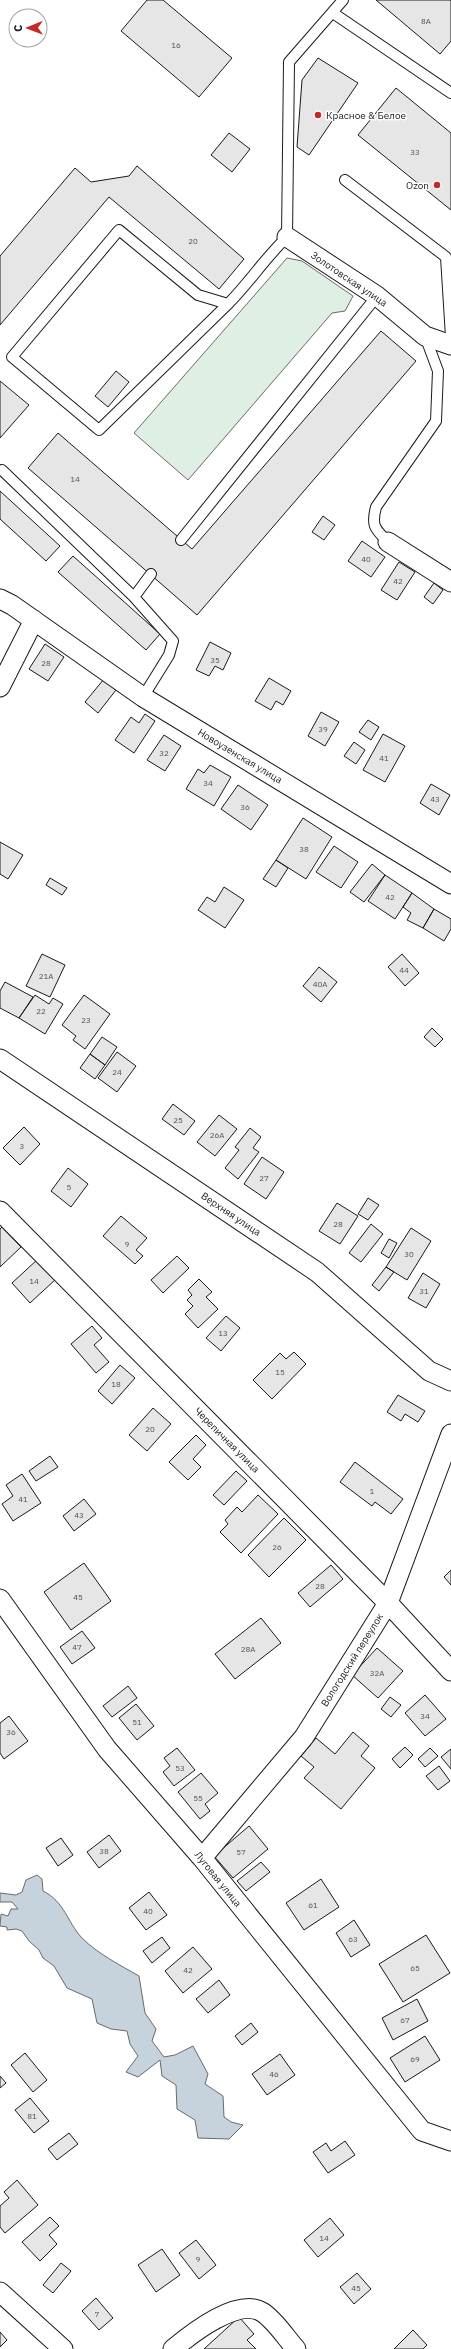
<svg xmlns="http://www.w3.org/2000/svg" width="451" height="2349" font-family="'IBM Plex Sans',sans-serif">
<rect width="100%" height="100%" fill="#fff"/>
<path fill="#e0efe3" stroke="#6a6a6a" d="M287,258l15,3 51,35 -8,15 -13,2 -144,167 -54,-47z"/>
<path fill="#c6d2dc" stroke="#6a6a6a" d="M37,1875l5,4 1,12c22,11 24,31 39,47 16,16 38,27 57,38l6,37 11,16 -4,12 12,16 11,-2 18,-9 15,28 -3,10 18,12 1,21 7,5 12,3 -14,14 -31,-1 -3,-18 -18,-11 -1,-24 -14,-9 -2,-16 -22,17 -12,-5 12,-16 -8,-12 -3,-13 -16,-2 -14,-6 -5,-24 -25,-11 -13,-22 -11,-8 -4,-8 -10,-9 -7,-10 -6,-2 -9,1v-3l-7,-1 1,-12 7,2 3,-7h7l-6,-7h-12v-9l16,2 6,-3 4,-12z"/>
<path fill="#e6e6e6" stroke="#1a1a1a" d="M147,0h16l69,58 -33,39 -78,-66z
M376,0h75v41l-11,13z
M318,58l40,25 -49,72 -12,-8 5,-67z
M396,88l55,45v77l-93,-75z
M229,133l21,16 -18,23 -21,-17z
M137,166l107,93 -25,30 -110,-92 -109,128v-69l75,-88 16,14 38,-6z
M381,331l35,30 -219,254 -169,-147 30,-35 134,116z
M116,371l13,11 -21,25 -13,-11z
M0,381l29,24 -29,33z
M0,491l60,55 -14,15 -46,-42z
M323,516l12,9 -11,15 -12,-8z
M362,541l23,16 -14,20 -23,-16z
M73,556l87,78 -14,16 -88,-78z
M399,562l16,10 -18,28 -16,-10z
M434,583l9,7 -10,14 -9,-7z
M210,642l21,11 -8,17 -8,-4 -6,10 -13,-6z
M45,644l19,13 -16,24 -19,-12z
M269,678l22,13 -8,14 -7,-4 -5,9 -16,-9z
M104,679l12,11 -18,23 -13,-11z
M321,712l18,10 -14,24 -17,-10z
M145,714l10,7 -21,32 -19,-13 16,-23 8,6z
M368,720l11,7 -8,13 -12,-8z
M383,734l22,12 -20,36 -22,-12z
M164,735l17,11 -16,25 -18,-11z
M354,742l11,8 -9,14 -12,-8z
M210,765l21,12 -17,29 -28,-17 12,-20 6,4z
M431,784l19,11 -11,20 -19,-12z
M238,785l30,20 -17,25 -30,-21z
M303,818l29,19 -26,42 -30,-19z
M0,842l23,13 -15,24 -8,-5z
M334,846l24,16 -17,26 -25,-16z
M276,860l12,8 -12,19 -13,-8z
M372,864l13,11 -21,27 -14,-10z
M385,875l27,18 -17,26 -27,-18z
M50,878l17,10 -5,7 -16,-10z
M224,887l20,13 -19,28 -27,-18 9,-13 8,5z
M412,893l22,16 -11,19 -16,-8 4,-7 -8,-6z
M434,909l17,10v10l-7,12 -21,-13z
M42,954l23,11 -15,32 -24,-11z
M402,954l17,19 -14,13 -17,-19z
M319,967l18,15 -16,20 -18,-16z
M5,982l28,15 -14,21 -19,-10v-17z
M35,995l14,9 4,-6 10,6 -18,30 -26,-16z
M84,995l26,19 -25,35 -12,-9 3,-4 -14,-11z
M432,1028l11,11 -8,8 -11,-10z
M102,1037l15,10 -12,18 -15,-11z
M117,1052l19,14 -19,26 -19,-14z
M90,1054l15,11 -10,14 -15,-11z
M173,1104l22,17 -11,14 -22,-16z
M219,1115l18,14 -22,27 -18,-14z
M24,1127l16,17 -20,21 -17,-17z
M250,1128l11,9 -8,11 6,4 -21,27 -13,-11 14,-18 -4,-3z
M262,1157l22,15 -18,27 -22,-15z
M68,1168l20,16 -17,23 -20,-16z
M368,1198l11,7 -11,15 -10,-6z
M337,1203l21,13 -18,28 -21,-13z
M121,1216l26,22 -11,12 7,6 -8,8 -32,-28z
M371,1224l12,10 -22,28 -12,-9z
M2,1227l19,20 -21,20v-38z
M411,1228l20,13 -24,39 -21,-13z
M389,1239l8,4 -8,15 -8,-5z
M177,1256l12,12 -26,25 -12,-13z
M38,1259l18,20 -26,24 -18,-20z
M386,1267l8,5 -15,19 -7,-6z
M423,1273l17,11 -14,24 -18,-10z
M199,1279l13,13 -6,5 12,12 -20,19 -13,-14 8,-8 -6,-6 5,-5 -4,-5z
M226,1316l14,12 -19,23 -15,-13z
M92,1326l10,12 -8,7 15,17 -13,11 -25,-29z
M294,1352l12,12 -34,35 -19,-19 27,-27 6,6z
M120,1365l15,13 -23,26 -14,-13z
M398,1395l27,16 -7,11 -13,-8 -4,7 -14,-9z
M153,1408l18,16 -24,27 -18,-16z
M196,1435l10,10 -13,14 8,8 -13,13 -19,-18z
M50,1456l8,11 -22,14 -7,-10z
M355,1462l48,37 -12,15 -16,-12 -3,4 -32,-24z
M236,1471l11,10 -23,24 -11,-10z
M22,1474l19,29 -28,18 -11,-17 11,-8 -7,-11z
M258,1495l20,19 -37,39 -21,-21 8,-8 -3,-4 12,-13 5,5z
M84,1499l12,15 -22,17 -11,-15z
M284,1518l22,22 -37,37 -21,-22z
M84,1563l27,38 -40,29 -27,-38z
M331,1565l12,14 -33,28 -12,-14z
M451,1570v15l-7,-8z
M261,1618l20,25 -46,36 -20,-25z
M82,1631l13,17 -23,16 -12,-17z
M377,1648l26,23 -25,27 -26,-23z
M128,1686l9,12 -25,19 -9,-11z
M425,1695l21,24 -21,17 -20,-23z
M390,1697l11,8 -10,12 -10,-8z
M136,1704l18,22 -17,14 -18,-22z
M9,1716l19,25 -24,18 -4,-6v-30z
M353,1732l16,14 -8,10 14,12 -34,41 -37,-31 10,-11 -13,-11 15,-18 19,16z
M405,1747l8,8 -13,13 -8,-9z
M177,1748l18,22 -21,16 -11,-14 7,-6 -6,-8z
M430,1748l8,8 -13,11 -7,-8z
M451,1749v20l-10,-12z
M439,1766l11,15 -12,9 -12,-14z
M201,1773l17,20 -13,11 5,7 -10,8 -22,-27z
M249,1826l19,23 -35,29 -19,-22z
M109,1835l12,16 -22,17 -12,-16z
M61,1838l12,17 -15,11 -12,-18z
M261,1862l9,10 -24,19 -9,-10z
M321,1879l18,28 -35,23 -18,-27z
M149,1892l18,23 -21,15 -17,-22z
M354,1920l16,25 -19,12 -15,-24z
M426,1935l24,38 -47,29 -24,-38z
M162,1937l8,11 -18,15 -9,-12z
M193,1947l19,22 -29,24 -18,-22z
M219,1980l11,15 -22,18 -12,-14z
M417,1999l11,22 -35,19 -11,-22z
M251,2023l7,9 -16,13 -7,-9z
M425,2036l15,24 -35,22 -15,-24z
M25,2053l22,27 -14,12 -22,-27z
M280,2054l15,21 -28,20 -15,-21z
M0,2076l6,7 -6,5z
M30,2098l19,23 -15,12 -19,-23z
M69,2133l9,11 -21,16 -9,-11z
M345,2141l10,14 -27,18 -15,-21 13,-9 5,8z
M17,2180l21,25 -33,28 -5,-6v-21l9,-8 -5,-6z
M50,2217l9,9 -10,9 8,9 -17,17 -18,-19z
M330,2218l14,17 -26,22 -14,-17z
M196,2240l20,25 -17,14 -20,-26z
M162,2249l18,26 -24,17 -18,-27z
M61,2263l10,8 -18,22 -10,-8z
M357,2273l14,16 -17,15 -14,-17z
M96,2298l17,20 -14,12 -17,-19z
M239,2317l15,17 -7,6 9,9h-52z
M413,2330l14,15 -4,4h-29z
M0,2332l7,8 -7,7z"/>
<g fill="none" stroke-linecap="round" stroke-linejoin="round">
<defs>
<path id="lane" d="M333,13l118,80
M345,180l101,77 5,80
M228,304l-30,-9 -79,-65 -107,127 87,73 129,-126c21,-21 37,-46 59,-67l2,-175 54,-62
M2,470l132,127 39,44 -4,14 -26,42
M181,540l196,-244
M388,542c-13,-13 -17,-16 -12,-35l60,-86 2,-50 -13,-35
M134,597l17,-23"/>
<path id="street" d="M287,237l90,59 48,40 26,9
M388,542l63,40
M0,599l12,6 131,92 308,187
M0,687l34,-67
M0,1059l317,213 112,99 22,10
M0,1211l388,392 63,68
M0,1599l107,150 95,109 220,273 29,10
M202,1858l102,-121 84,-134 63,-169
M0,2292l63,57
M173,2349c18,-15 65,-52 89,-37 13,8 24,26 34,37"/>
</defs>
<use href="#lane" stroke="#1a1a1a" stroke-width="12"/>
<use href="#street" stroke="#1a1a1a" stroke-width="21"/>
<use href="#lane" stroke="#fff" stroke-width="10"/>
<use href="#street" stroke="#fff" stroke-width="19"/>
</g>
<g fill="#c62828" stroke="#fff" stroke-width="1.5">
<circle cx="318" cy="115" r="4"/>
<circle cx="437" cy="185" r="4"/>
</g>
<g text-anchor="middle" dominant-baseline="central" stroke-width="3" stroke-linejoin="round" paint-order="stroke">
<g font-size="8" fill="#4d4d4d">
<text x="426" y="21">8А</text>
<text x="176" y="45">16</text>
<text x="415" y="152">33</text>
<text x="193" y="241">20</text>
<text x="75" y="479">14</text>
<text x="366" y="559">40</text>
<text x="398" y="581">42</text>
<text x="215" y="660">35</text>
<text x="46" y="663">28</text>
<text x="323" y="729">39</text>
<text x="164" y="753">32</text>
<text x="384" y="758">41</text>
<text x="208" y="783">34</text>
<text x="435" y="799">43</text>
<text x="245" y="807">36</text>
<text x="304" y="849">38</text>
<text x="390" y="897">42</text>
<text x="404" y="970">44</text>
<text x="46" y="976">21А</text>
<text x="320" y="984">40А</text>
<text x="41" y="1011">22</text>
<text x="86" y="1020">23</text>
<text x="117" y="1072">24</text>
<text x="178" y="1120">25</text>
<text x="217" y="1135">26А</text>
<text x="22" y="1146">3</text>
<text x="264" y="1178">27</text>
<text x="69" y="1187">5</text>
<text x="338" y="1224">28</text>
<text x="127" y="1244">9</text>
<text x="409" y="1254">30</text>
<text x="34" y="1281">14</text>
<text x="424" y="1291">31</text>
<text x="223" y="1333">13</text>
<text x="280" y="1372">15</text>
<text x="116" y="1384">18</text>
<text x="150" y="1429">20</text>
<text x="372" y="1491">1</text>
<text x="23" y="1499">41</text>
<text x="79" y="1515">43</text>
<text x="277" y="1547">26</text>
<text x="320" y="1586">28</text>
<text x="78" y="1597">45</text>
<text x="77" y="1647">47</text>
<text x="248" y="1649">28А</text>
<text x="377" y="1673">32А</text>
<text x="425" y="1716">34</text>
<text x="137" y="1722">51</text>
<text x="11" y="1732">36</text>
<text x="180" y="1768">53</text>
<text x="198" y="1798">55</text>
<text x="104" y="1851">38</text>
<text x="241" y="1852">57</text>
<text x="313" y="1905">61</text>
<text x="148" y="1911">40</text>
<text x="353" y="1939">63</text>
<text x="415" y="1968">65</text>
<text x="188" y="1970">42</text>
<text x="405" y="2020">67</text>
<text x="415" y="2059">69</text>
<text x="274" y="2074">46</text>
<text x="32" y="2116">81</text>
<text x="324" y="2238">14</text>
<text x="198" y="2259">9</text>
<text x="356" y="2288">45</text>
<text x="97" y="2314">7</text>
</g>
<g font-size="10" fill="#1a1a1a" stroke="#fff" text-anchor="start">
<text x="326" y="115">Красное &amp; Белое</text>
<text x="429" y="185" text-anchor="end">Ozon</text>
</g>
<g font-size="10" fill="#1a1a1a" stroke="#fff">
<text transform="translate(349 279) rotate(34)">Золотовская улица</text>
<text transform="translate(240 756) rotate(31)">Новоузенская улица</text>
<text transform="translate(231 1214) rotate(34)">Верхняя улица</text>
<text transform="translate(227 1440) rotate(45)">Черепичная улица</text>
<text transform="translate(352 1660) rotate(-58)">Вологодский переулок</text>
<text transform="translate(218 1879) rotate(51)">Луговая улица</text>
</g>
</g>
<g transform="translate(28 28) rotate(269)"><circle r="19" fill="#ffffff" stroke="#a3a3a3"/>
<path d="M0-3L7 15L0 10L-7 15Z" fill="#c62828"/>
<text y="-6" font-size="11" font-weight="bold" text-anchor="middle" fill="#1a1a1a">С</text>
</g>
</svg>
